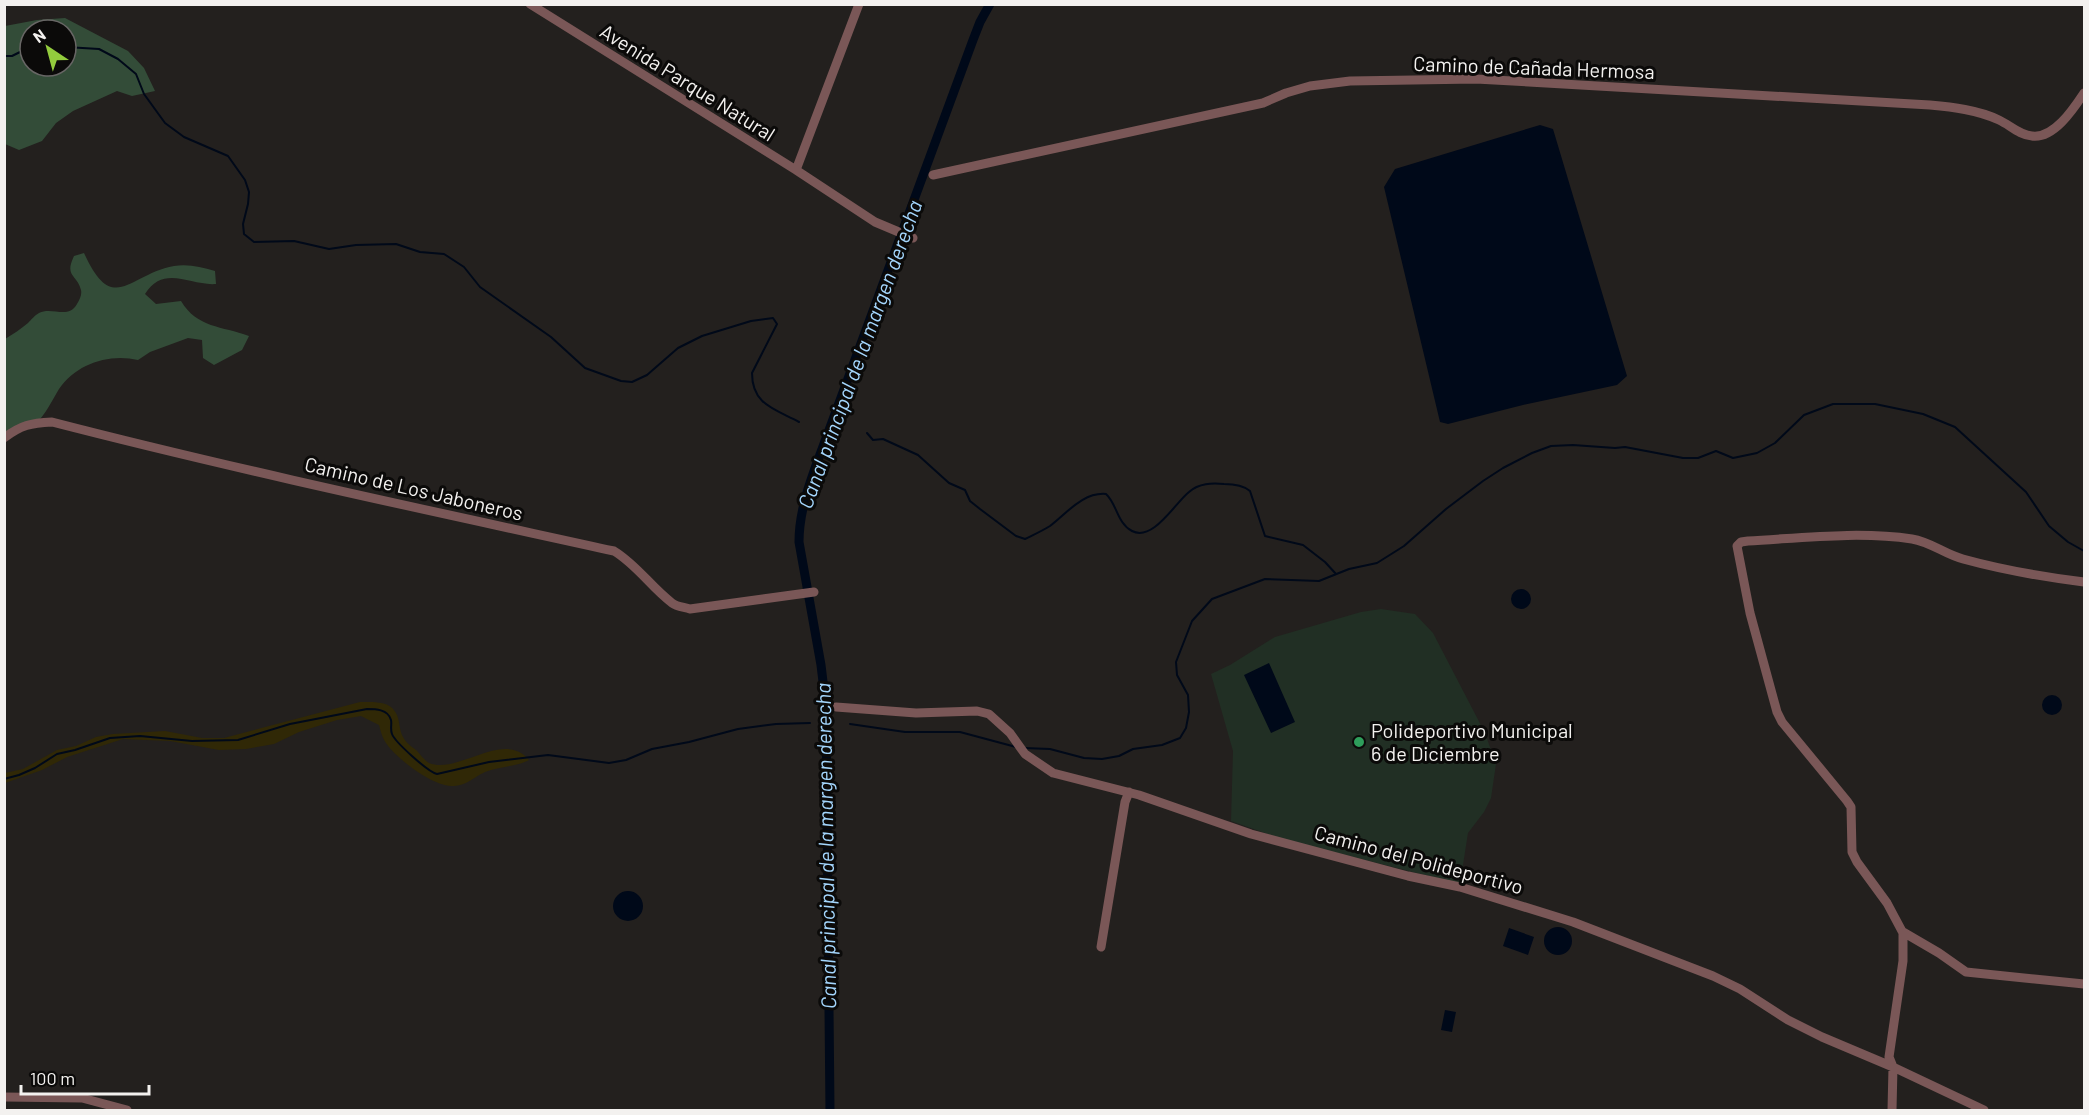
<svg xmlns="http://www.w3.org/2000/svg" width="2089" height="1115" font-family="Barlow,sans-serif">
<rect width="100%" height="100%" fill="#23201e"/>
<path fill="#212f24" d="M1381,609l34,5 18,19 52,100 11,31 -5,34 -7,14 -16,21 -8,51 -178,-45 -51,-18 2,-70 -22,-77 19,-9 45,-28 86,-25z"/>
<path fill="#334c38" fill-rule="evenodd" d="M65,18l63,33 16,17 11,23 -23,5 -15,-5 -44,20 -17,12 -14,18 -23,9 -14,-6v-118l32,-6zM30,30h36v36h-36z
M84,253c29,64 45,21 90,13 15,-2 27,1 41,5l1,13c-26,2 -52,-20 -71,10l11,10 25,-3c16,27 41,25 68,35l-7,14 -28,15 -11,-7 -1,-18 -14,-2 -38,14 -12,8c-29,-7 -62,4 -79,29 -7,11 -14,28 -25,35 -8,6 -20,9 -29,14v-99c8,-5 16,-10 23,-16 3,-3 7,-8 11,-10 13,-7 29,7 38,-9 3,-5 5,-9 4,-14 -4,-16 -17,-13 -7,-34z"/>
<path fill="#302806" d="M360,702c13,0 31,-2 37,13 3,7 2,15 6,22 3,6 8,9 13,13 4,4 8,10 13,13 29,12 75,-34 100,-3 -13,7 -30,6 -44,12 -13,6 -18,14 -34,14 -20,-1 -54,-27 -65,-43 -4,-6 -5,-11 -7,-18l-18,-9 -24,4 -38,12 -25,12 -28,5 -27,1 -49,-9 -47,-2 -56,18 -25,13 -37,13v-10l18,-4 34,-19 19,-4 20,-9 17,-3 52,-3 37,7h22z"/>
<path fill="#000919" d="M1540,125l13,4 74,247 -10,9 -94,20 -75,19 -8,-2 -56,-235 11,-18z
M1511 599a10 10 0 1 1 20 0a10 10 0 1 1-20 0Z
M1269,663l26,59 -24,11 -27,-58z
M2042 705a10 10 0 1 1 20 0a10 10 0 1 1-20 0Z
M613 906a15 15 0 1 1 30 0a15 15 0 1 1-30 0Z
M1544 941a14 14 0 1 1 28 0a14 14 0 1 1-28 0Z
M1509,928l25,9 -6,18 -25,-9z
M1445,1010l11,2 -4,20 -11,-2z"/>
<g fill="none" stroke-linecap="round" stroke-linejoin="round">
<path stroke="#000919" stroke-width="2" d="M66,47l33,2 19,10 18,15 8,20 21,29 19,14 44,19 17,24 4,12 -1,12 -5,20 1,10 10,8 40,-1 35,8 27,-4 40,-1 24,8 24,2 20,13 16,20 71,50 34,31 36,13 11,1 15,-7 31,-27 24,-12 49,-15 22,-3 4,6 -25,49c0,32 23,36 47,49
M4,56h8l18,-9
M867,433l6,7 10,-1 35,16 31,28 16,7 5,11 10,8 36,27 9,3c8,-4 17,-8 25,-13 17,-13 33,-34 56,-32 11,10 11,29 26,37 21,11 43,-28 57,-39 10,-9 23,-9 35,-8 10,0 19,1 26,7l15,45 38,9 22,17 11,12
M850,724l55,8h55l56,15
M1024,748l26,1 34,9 18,1 17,-3 14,-7 29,-4 18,-7 6,-10 3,-16 -1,-17 -11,-20 -1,-13 16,-41 20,-22 53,-20 54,2 30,-12 28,-6 27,-17 42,-37 37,-28 20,-13 29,-15 19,-7 22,-1 42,3 10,-1 58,11h15l18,-7 17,7 24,-5 18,-10 29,-28 29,-11h42l48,10 32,13 71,65 23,34 19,16 16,9
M4,779l15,-4 16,-7 22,-14 18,-4 35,-12 30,-2 52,5 46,-1 52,-16 77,-15c8,0 21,0 24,11 1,4 -1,9 1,14 3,8 36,38 45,40l52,-12 59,-7 61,8 17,-3 26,-11 37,-7 49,-13 38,-5 34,-1"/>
<path stroke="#000919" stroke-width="9" d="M830,1110l-4,-403 -5,-42 -22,-123c0,-35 14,-68 26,-101l148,-401 7,-18 10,-18"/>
<path stroke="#7a5757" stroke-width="9" d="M530,4l266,166 79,52 38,16
M796,170l63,-166
M933,175l330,-72 23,-10 24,-7 40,-5 126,-2 454,26c22,2 48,5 69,15 11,5 20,15 33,16 22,3 42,-28 52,-43
M4,438c17,-13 27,-15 48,-16 186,48 375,88 562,129 23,14 37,36 58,52 5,4 12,4 18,6l124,-17
M836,707l80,6 61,-2 12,3 21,19 15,21 28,19 86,22 112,39 157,42 52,11 113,35 140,54 27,13 48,31 34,17 71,30 91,43
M1903,932l36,21 27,19 118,12
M1101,947l24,-145 4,-10
M4,1097l78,1 45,12
M1892,1110l1,-43 -4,-10 14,-96v-28l-16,-30 -30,-41 -5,-10 -1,-45 -4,-6 -65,-79 -5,-10 -27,-99 -13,-67 4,-4 7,-1c54,-3 111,-10 164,-2 19,3 32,15 51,20 40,11 81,18 121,23"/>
</g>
<circle fill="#2e9e5b" stroke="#0b0a09" stroke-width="2" cx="1359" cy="742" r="6"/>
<g text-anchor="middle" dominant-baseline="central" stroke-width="6" stroke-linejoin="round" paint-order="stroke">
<g font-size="20" fill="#f3f1ef" stroke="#0b0a09">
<text transform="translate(1534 67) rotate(2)">Camino de Cañada Hermosa</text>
<text transform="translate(688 82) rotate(32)">Avenida Parque Natural</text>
<text transform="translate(414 488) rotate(13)">Camino de Los Jaboneros</text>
<text transform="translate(1419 859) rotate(15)">Camino del Polideportivo</text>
</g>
<g font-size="20" fill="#f3f1ef" stroke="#0b0a09" text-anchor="start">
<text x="1371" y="730">Polideportivo Municipal<tspan x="1371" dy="23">6 de Diciembre</tspan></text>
</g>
<g font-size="21" font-style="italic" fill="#a4d6fd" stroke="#0b0a09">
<text transform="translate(859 354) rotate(-70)">Canal principal de la margen derecha</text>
<text transform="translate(825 846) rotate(-91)">Canal principal de la margen derecha</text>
</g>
</g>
<rect width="2089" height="1115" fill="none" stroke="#f3f1ef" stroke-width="12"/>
<g transform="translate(48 48) rotate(324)"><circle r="28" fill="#0b0a09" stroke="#686665" stroke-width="1.5"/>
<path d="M0-4.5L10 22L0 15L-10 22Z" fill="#93cc3d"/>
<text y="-9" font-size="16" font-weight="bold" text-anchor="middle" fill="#f3f1ef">N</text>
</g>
<path d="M21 1085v9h128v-9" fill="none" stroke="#f3f1ef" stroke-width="3"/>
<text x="30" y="1085" font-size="18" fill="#f3f1ef" stroke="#0b0a09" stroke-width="4.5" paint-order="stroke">100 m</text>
</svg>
